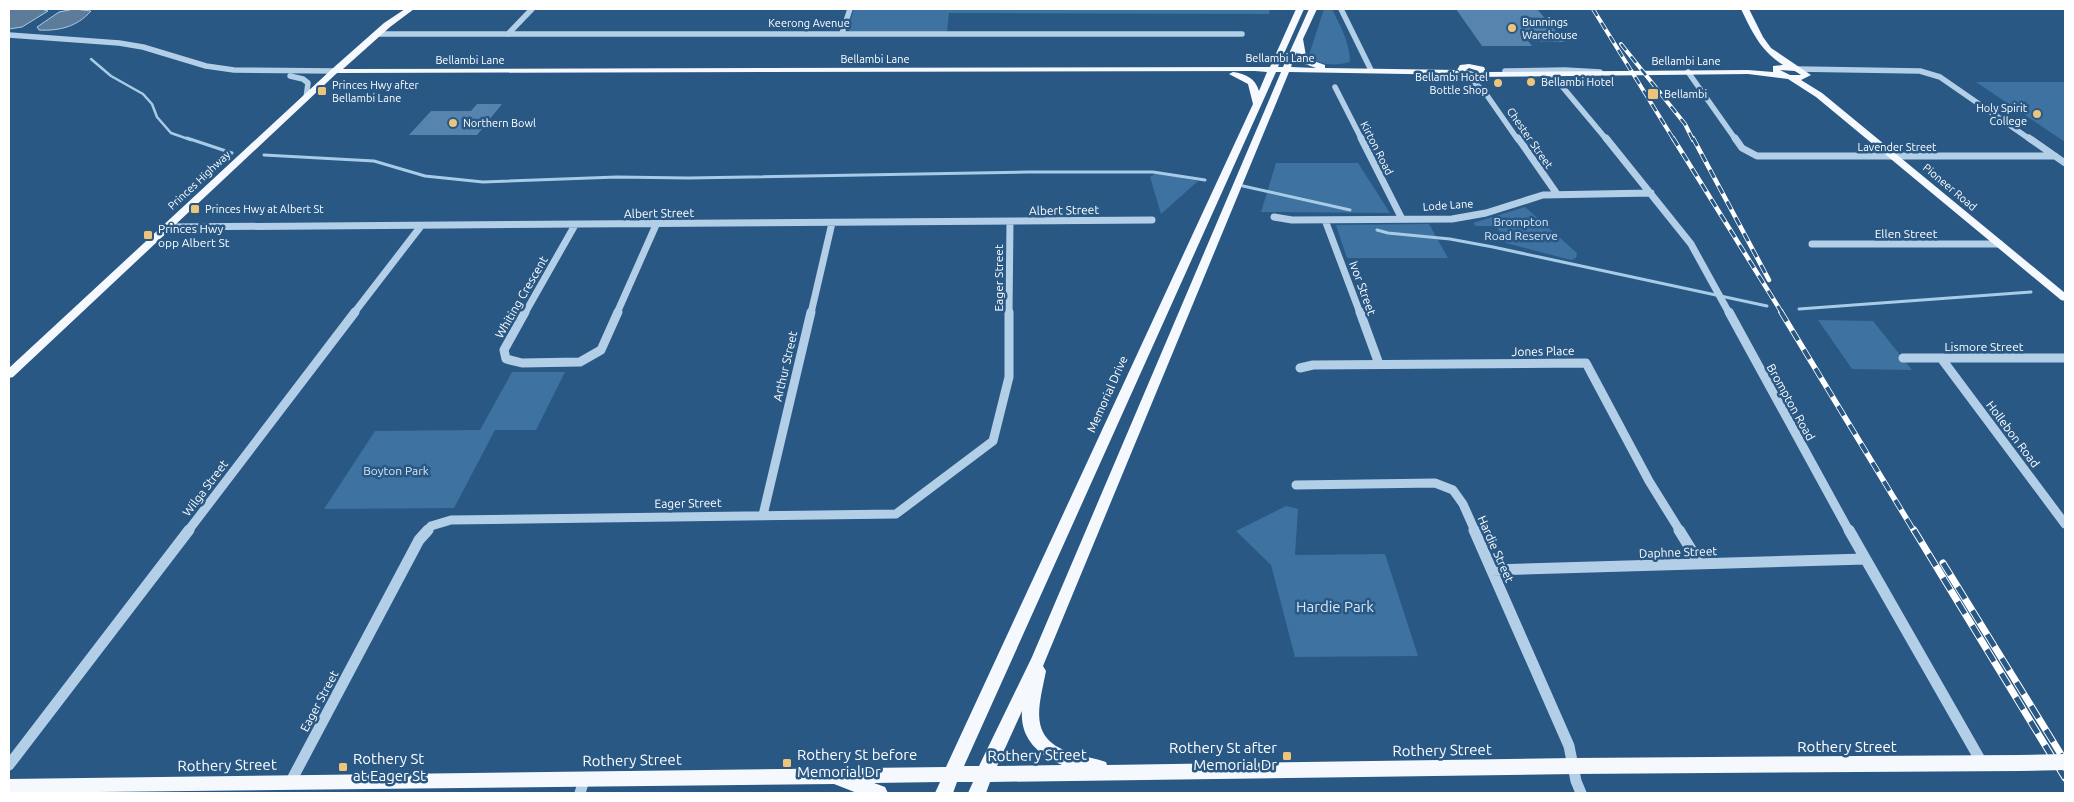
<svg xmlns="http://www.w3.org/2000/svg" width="2074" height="802" font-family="Ubuntu,sans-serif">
<rect width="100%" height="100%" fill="#295885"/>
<path fill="#3e72a1" d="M854,9h416l-1,5 -320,-1 -2,19h-97l-2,-4z
M1324,9h8c8,17 18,33 18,53 -14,4 -31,4 -41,-7z
M1976,82h89v60z
M1276,163h82l32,50 -129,-1z
M1156,173l42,8 -37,33 -11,-37z
M1525,207l52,46 -1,5 -5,2 -65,-17 -10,-17h-20l-3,-3z
M1429,224l19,34h-101l-11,-33z
M1818,320l55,1 39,49 -60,-1z
M512,372h53l-29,58h-41l-41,78 -130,1 51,-78 105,-1z
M1286,506l12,3 -3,46 90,-1 33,102 -123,1 -24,-92 -35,-34z"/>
<path fill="#5c7c9a" stroke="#a8cbe7" d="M9,9h32l7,2 -26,16 -13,2z
M74,9l17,2c-14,16 -32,20 -52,19l-2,-3 22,-15z"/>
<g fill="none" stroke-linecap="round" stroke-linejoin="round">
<path stroke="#a8cbe7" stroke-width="2.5" d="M91,59l20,17 32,18 9,10 5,13 14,16 20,7"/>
<path stroke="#a8cbe7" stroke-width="3" d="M187,138l45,15
M264,155l110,6 51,15 58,6 134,-5 71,1 339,-6h126l52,8
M1243,186l107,24
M1377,230l11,3 62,6 43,8 274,59
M1799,309l232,-17"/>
</g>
<path fill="#5684ae" d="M1456,9h81l28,33 -37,-1 4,5h-50z
M477,104h25l-25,31h-68l22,-24h40z"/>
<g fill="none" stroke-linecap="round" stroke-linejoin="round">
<path stroke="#b3cfe7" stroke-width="5.5" d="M1341,9l30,61
M842,33l8,-24
M377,34h865
M508,34l24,-25
M9,35l110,8 24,4 63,19 28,4 101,1
M1797,69l123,2 20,6 91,63
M1505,71l60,-1 35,2
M1550,72l57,68
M1688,72l48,68
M1466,74l20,20 32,46
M290,76l13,3 5,4 -2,15
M1335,87l27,53"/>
<path stroke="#b3cfe7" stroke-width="7" d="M1361,138l41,81
M1518,138l39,56
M1606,138l85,106 38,69
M1735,138l7,10 15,8h298
M2029,138l36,25
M1274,217l18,3 160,-1 34,-6 57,-18 108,-2
M1325,220l35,93
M167,227l985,-7
M1812,244h188
M354,313l67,-87
M525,313l50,-88
M617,313l39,-88
M811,313l21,-90
M1009,313l1,-91"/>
<path stroke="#b3cfe7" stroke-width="9" d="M525,312l-21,38 2,9 16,4 58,-1 21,-12 17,-38
M1360,312l19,52
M1729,312l120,219
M1903,358h162
M1941,358l124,166
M1300,368l13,-3 273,-2 63,118 31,50
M1296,485l139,-2 18,7 10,14 12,27
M763,515l48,-203
M188,531l167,-219
M427,531l4,-5 20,-6 445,-6 97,-73 16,-64v-65"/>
<path stroke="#b3cfe7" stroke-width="11" d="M1474,530l95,216 7,35 5,12
M1679,530l21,34
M1849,530l133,233
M1492,570l373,-11
M9,765l180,-235
M290,783l129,-243 9,-10
M580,793l4,-13"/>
<path fill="#f5f9fe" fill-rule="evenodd" d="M405,9h9l-24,18 -47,42 927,-2 26,-58h8l-26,58h5l26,-58h8l-14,30 3,17 5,4 14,5v3l132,2 3,-5 9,-1 15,3 2,5 262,-2 25,2v-6l10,-1c-22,-14 -31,-33 -42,-56h8l14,28 8,11 40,27 -10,5 21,13 243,200v8l-4,-1 -245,-203 -28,-18 -40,-5 -276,3 -7,-2 -176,-3 -246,594 3,5c-7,36 -19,68 26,82 12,4 23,5 34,9l1,3 467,-7 445,-3 6,3 3,5 -3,5 -6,3 -445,3 -584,8 -4,11h-18l5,-11h-16l-4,11h-18l5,-11 -66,1 11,4 3,6h-31l-23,-9 -825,9v-14l937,-12 307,-663 -5,-20 -19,-10 4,-2c13,2 22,6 26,19l8,-19 -12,-1 -918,2 -324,304 -4,1v-10l323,-299 52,-46zM1297,52l1,5 7,7 11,4 -25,-1zM1469,68l9,3 -5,1 -7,-2zM1780,70l15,1 6,4h-11zM1276,72h5l-249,585 -53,109h-15zM1022,711c-2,28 17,44 40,54l-65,1z"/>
<defs>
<path id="rail-far3" d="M1593,9l81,131
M1621,44l64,80 8,16"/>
<path id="rail-far2" d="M1673,138l109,175
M1693,138l76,142"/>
<path id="rail-far1" d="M1781,312l133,219"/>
<path id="rail" d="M1914,530l151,248
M1943,563l122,198"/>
</defs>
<use href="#rail-far3" stroke="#fff" stroke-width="4"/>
<use href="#rail-far2" stroke="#fff" stroke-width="4.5"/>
<use href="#rail-far1" stroke="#fff" stroke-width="5.5"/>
<use href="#rail" stroke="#fff" stroke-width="7"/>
<use href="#rail-far3" stroke="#295885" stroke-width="2.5" stroke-dasharray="8" stroke-linecap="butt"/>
<use href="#rail-far2" stroke="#295885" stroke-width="3" stroke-dasharray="9" stroke-linecap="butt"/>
<use href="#rail-far1" stroke="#295885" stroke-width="4" stroke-dasharray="11" stroke-linecap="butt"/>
<use href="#rail" stroke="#295885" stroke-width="5" stroke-dasharray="14" stroke-linecap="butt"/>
<path stroke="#f5f9fe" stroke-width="16" d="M2019,763l46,-1"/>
</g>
<g fill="#eec37a" stroke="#295885" stroke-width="2">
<circle cx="1512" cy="28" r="5"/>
<circle cx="1531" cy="82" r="5"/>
<circle cx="1498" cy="83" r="5"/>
<rect x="317" y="86" width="10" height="10" rx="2.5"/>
<rect x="1647" y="88" width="12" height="12" rx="2.5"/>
<circle cx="2037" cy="114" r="5"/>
<circle cx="453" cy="123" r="5"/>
<rect x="190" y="204" width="10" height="10" rx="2.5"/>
<rect x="143" y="230" width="10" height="10" rx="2.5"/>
<rect x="1282" y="751" width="10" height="10" rx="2.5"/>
<rect x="782" y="758" width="10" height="10" rx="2.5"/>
<rect x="338" y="762" width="10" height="10" rx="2.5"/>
</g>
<g text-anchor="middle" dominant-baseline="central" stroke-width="5" stroke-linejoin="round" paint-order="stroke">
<g font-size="11" fill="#fff" stroke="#295885" text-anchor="start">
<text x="1522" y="22">Bunnings<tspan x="1522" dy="13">Warehouse</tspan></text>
<text x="1488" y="77" text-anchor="end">Bellambi Hotel<tspan x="1488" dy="13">Bottle Shop</tspan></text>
<text x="1541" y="82">Bellambi Hotel</text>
<text x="332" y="85">Princes Hwy after<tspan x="332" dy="13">Bellambi Lane</tspan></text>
<text x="1664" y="94">Bellambi</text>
<text x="2027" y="108" text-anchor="end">Holy Spirit<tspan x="2027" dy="13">College</tspan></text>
<text x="463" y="123">Northern Bowl</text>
<text x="205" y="209">Princes Hwy at Albert St</text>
</g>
<g font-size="11" fill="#fff" stroke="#295885">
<text x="809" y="23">Keerong Avenue</text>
<text x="1280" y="58">Bellambi Lane</text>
<text x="875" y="59">Bellambi Lane</text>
<text x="470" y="60">Bellambi Lane</text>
<text x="1686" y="61">Bellambi Lane</text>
<text transform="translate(1530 138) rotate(55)">Chester Street</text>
<text x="1897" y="147">Lavender Street</text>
<text transform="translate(1377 148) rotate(63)">Kirton Road</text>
<text transform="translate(199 180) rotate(-43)">Princes Highway</text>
<text transform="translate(1950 187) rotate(40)">Pioneer Road</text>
<text transform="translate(1448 205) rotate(-4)">Lode Lane</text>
</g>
<g font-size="12" fill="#fff" stroke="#295885">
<text transform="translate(1064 210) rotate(-1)">Albert Street</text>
<text transform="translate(659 213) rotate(-1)">Albert Street</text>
<text x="1906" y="233">Ellen Street</text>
<text transform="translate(998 278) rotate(-90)">Eager Street</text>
<text transform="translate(1363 288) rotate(70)">Ivor Street</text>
<text transform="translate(521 297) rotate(-60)">Whiting Crescent</text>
<text x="1984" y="346">Lismore Street</text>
<text transform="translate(1543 351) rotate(-1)">Jones Place</text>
<text transform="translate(785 366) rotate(-77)">Arthur Street</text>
<text transform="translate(1107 394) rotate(-66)">Memorial Drive</text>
<text transform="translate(1791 402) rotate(61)">Brompton Road</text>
<text transform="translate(2013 434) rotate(53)">Hollebon Road</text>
<text transform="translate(205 488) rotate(-53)">Wilga Street</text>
<text transform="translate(688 503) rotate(-1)">Eager Street</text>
<text transform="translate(1496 549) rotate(66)">Hardie Street</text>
<text transform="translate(1678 552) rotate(-2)">Daphne Street</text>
<text transform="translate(319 701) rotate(-62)">Eager Street</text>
</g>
<g font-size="12" fill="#d7e7f6" stroke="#295885">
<text x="1521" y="221">Brompton<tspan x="1521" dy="14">Road Reserve</tspan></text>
<text x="396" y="470">Boyton Park</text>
</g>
<g font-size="12" fill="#fff" stroke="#295885" text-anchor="start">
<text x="158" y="228">Princes Hwy<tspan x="158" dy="14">opp Albert St</tspan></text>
</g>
<g font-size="15" fill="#d7e7f6" stroke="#295885">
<text x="1335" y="606">Hardie Park</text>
</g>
<g font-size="15" fill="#fff" stroke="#295885">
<text x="1847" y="746">Rothery Street</text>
<text transform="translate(1442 750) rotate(-1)">Rothery Street</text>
<text transform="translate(1037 755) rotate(-1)">Rothery Street</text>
<text transform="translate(632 760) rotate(-1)">Rothery Street</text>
<text transform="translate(227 765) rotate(-1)">Rothery Street</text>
</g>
<g font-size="15" fill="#fff" stroke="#295885" text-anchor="start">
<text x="1277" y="747" text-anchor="end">Rothery St after<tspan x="1277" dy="17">Memorial Dr</tspan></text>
<text x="797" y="754">Rothery St before<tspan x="797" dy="17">Memorial Dr</tspan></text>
<text x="353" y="758">Rothery St<tspan x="353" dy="17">at Eager St</tspan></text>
</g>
</g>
<rect width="2074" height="802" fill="none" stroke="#ffffff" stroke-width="20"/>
</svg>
